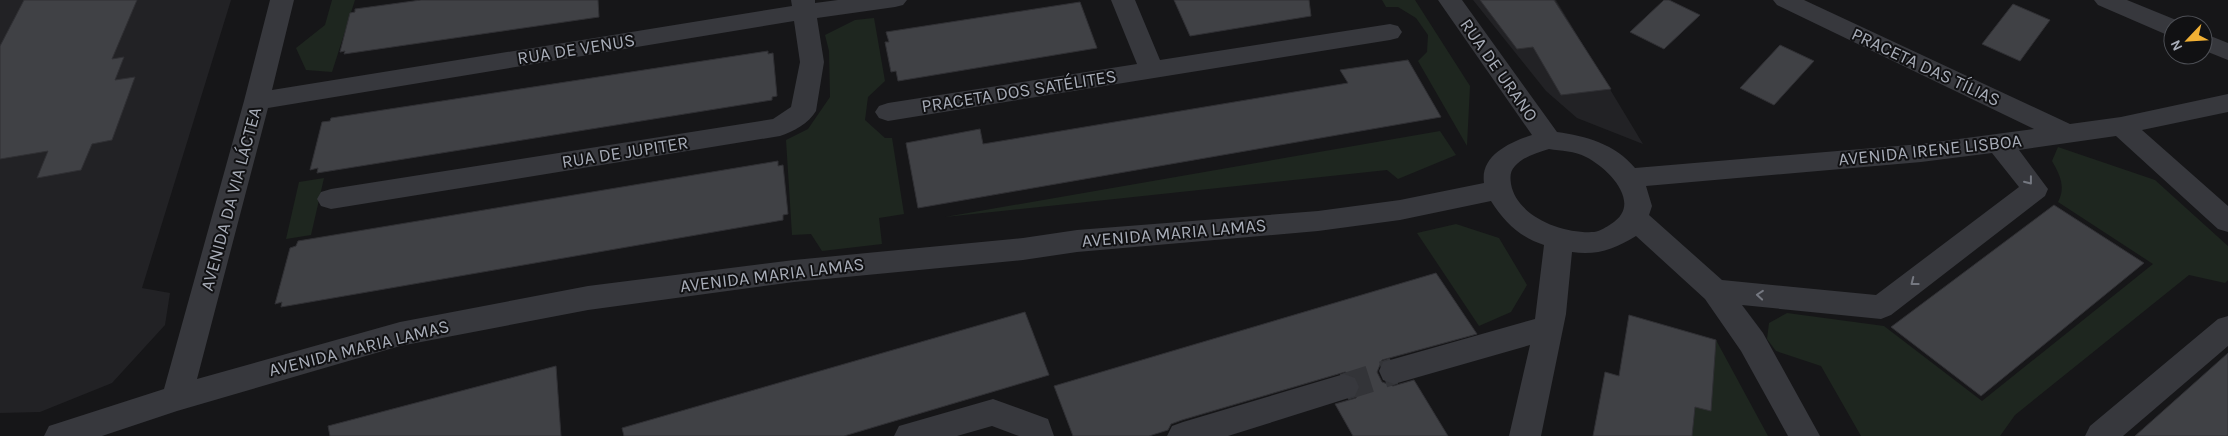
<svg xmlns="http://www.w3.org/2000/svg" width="2228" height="436" font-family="Karla,sans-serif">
<rect width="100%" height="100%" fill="#161618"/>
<path fill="#222225" d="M0,0h231l-89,288 28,5 -5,32 -53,58 -72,29 -40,1z
M1473,0h83l87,144 -66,-26 -31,-27z"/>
<path fill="#1e261f" d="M332,0h23l-23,72 -26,-2 -10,-22 29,-23z
M1382,0h33l55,86 -3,60 -49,-85 9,-9 1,-17 -12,-17 -18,-11h-12z
M874,18l11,63 -17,16 -3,23 20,18h7l12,76 -25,4 3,26 -60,7 -11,-17 -19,1 -6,-95 22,-11 22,-32 -1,-46 -4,-16 30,-15z
M1440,131l16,24 -58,24 -11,-9 -442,47z
M2058,147l97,33 73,66v34l-3,3 -36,-8 -174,140 -15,21h-139l-40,-70 -45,-15 -9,-12 2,-16 18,-10 97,13 98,75 171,-137 -95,-62c8,-15 2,-27 -6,-41z
M324,178l-13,57 -25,4 13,-57z
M1456,224l43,14 28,47 -16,27 -32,14 -62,-93z
M1716,340l52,96h-76l3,-29 16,3z"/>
<path fill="#404145" stroke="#303034" d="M24,0h113l-25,59 12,-2 -9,23 20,-3 -23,63 -20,4 -11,26 -44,8 11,-27 -48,8v-113z
M421,0h177l1,17 -255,37 1,-3 -5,1 10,-39 5,-1v-3z
M1174,0h135l2,16 -121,20z
M1480,0h74l57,89 -50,6 -28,-48 -16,2z
M1664,0h5l31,15 -36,34 -34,-17z
M1080,2l17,46 -199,33 -2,-10 -5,1 -6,-30h4l-3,-10z
M2013,4l37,16 -30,41 -38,-17z
M1780,45l34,16 -40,44 -34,-17z
M768,51v3l5,-1 4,43 -5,1v3l-455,73 1,-5 -8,2 12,-48 8,-1 1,-3z
M1408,60l33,57 -523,91 -12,-65 74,-14 3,15 365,-61 -8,-13z
M778,161v5l5,-1 5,49 -5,1v5l-502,87 1,-5 -7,2 15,-56 6,-2 2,-5z
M2054,205l90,58 -163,133 -90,-69z
M1436,273l41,61 -95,26 -5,12 5,10 11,4 21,-6 34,56h-95l-18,-32 21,-6 5,-12 -5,-10 -11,-4 -163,48 -11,4 -3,6 -19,6h-76l-19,-50z
M1025,312l24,63 -205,61h-220l-2,-8z
M1629,315l87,25 -5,71 -16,-4 -3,29h-99l12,-64 14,4z
M2228,353v83h-93z
M556,366l5,70h-231l-2,-10z"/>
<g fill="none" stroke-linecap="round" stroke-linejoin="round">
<path stroke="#333438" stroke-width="27" stroke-dasharray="27 14" stroke-linecap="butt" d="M1344,387l50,-16"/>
<path fill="#37383d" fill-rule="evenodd" d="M270,0h24l-22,90 520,-84 -1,-6h24v3l23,-3h69l-4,5 -8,2 -78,11 7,44 -8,49c-7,12 -23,21 -36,25l-449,73 -10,-3 -4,-7 4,-7 10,-3 442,-70 18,-12 9,-45 -6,-41 -526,87 -71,271 203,-57 188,-36 206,-26 229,-22 54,-8 241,-19 82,-11 84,-17c-4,-28 27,-41 48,-48l-94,-135h24l95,132c29,4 58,12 78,36l286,-24 113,-15 -257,-124 -4,-5h31l266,124 51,-7 107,-23v18l-86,18 86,76v26l-10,-3 -102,-93 -97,14 29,39 -3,7 -154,119 -10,4 -139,-14 21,28 57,103h-32l-47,-85 -36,-52 -69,-63c-21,13 -40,20 -64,16l-6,62 -25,122h-32l21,-91 -136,39 -11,-4 -4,-9 4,-9 152,-43 9,-74c-23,-7 -40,-23 -53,-44l-91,19 -82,11 -241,21 -54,8 -229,22 -206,28 -188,36 -223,65 -75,25h-58l5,-10 115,-37 80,-288zM1549,149c12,2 26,2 37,8 22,11 58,47 25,67 -5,3 -10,7 -17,8 -31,2 -77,-15 -83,-48 -1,-7 -1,-13 4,-18 9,-10 22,-13 34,-17zM1992,153l27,34 -143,108 -154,-15 -73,-65 3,-9 -6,-20 275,-24z
M1111,0h24l25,60 230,-36 8,2 4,6 -4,6 -8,2 -502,81 -9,-3 -4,-6 4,-6 9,-3 249,-39z
M2094,0h33l54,22 2,3h-10v11l-8,-2 -67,-29z
M2203,33l25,10v17l-25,-10z
M2228,316v30l-105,90h-38l5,-10 128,-107z
M1344,374l11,4 4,9 -4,9 -127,40h-61l5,-10 11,-4z
M993,399l55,20 6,17h-35l-27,-10 -35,10h-63l5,-10z"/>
</g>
<defs><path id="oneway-chevron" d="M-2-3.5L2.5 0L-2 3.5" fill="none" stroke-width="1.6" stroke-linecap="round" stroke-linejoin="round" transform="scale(1.25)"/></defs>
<g stroke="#757881">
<use href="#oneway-chevron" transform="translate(2029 181) rotate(52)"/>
<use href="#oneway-chevron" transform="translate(1914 282) rotate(142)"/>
<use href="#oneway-chevron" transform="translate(1760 295) rotate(-175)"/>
</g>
<g text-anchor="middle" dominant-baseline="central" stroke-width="4" stroke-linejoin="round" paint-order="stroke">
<g font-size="18" fill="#a8adb8" stroke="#111113">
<text transform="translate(576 49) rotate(-9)">RUA DE VENUS</text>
<text transform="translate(1926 67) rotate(25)">PRACETA DAS TÍLIAS</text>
<text transform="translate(1499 70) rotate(55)">RUA DE URANO</text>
<text transform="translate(1019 91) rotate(-9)">PRACETA DOS SATÉLITES</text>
<text transform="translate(1930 150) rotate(-6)">AVENIDA IRENE LISBOA</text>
<text transform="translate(625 152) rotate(-9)">RUA DE JUPITER</text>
<text transform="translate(231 199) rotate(-75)">AVENIDA DA VIA LÁCTEA</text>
<text transform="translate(1174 233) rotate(-5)">AVENIDA MARIA LAMAS</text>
<text transform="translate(772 275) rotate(-7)">AVENIDA MARIA LAMAS</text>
<text transform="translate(359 348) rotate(-14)">AVENIDA MARIA LAMAS</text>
</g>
</g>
<g transform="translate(2188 40) rotate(245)"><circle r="24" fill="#111113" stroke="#4d4f55"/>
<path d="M0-4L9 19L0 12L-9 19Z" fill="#f2b134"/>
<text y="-8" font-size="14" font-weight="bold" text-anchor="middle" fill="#a8adb8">N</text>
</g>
</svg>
